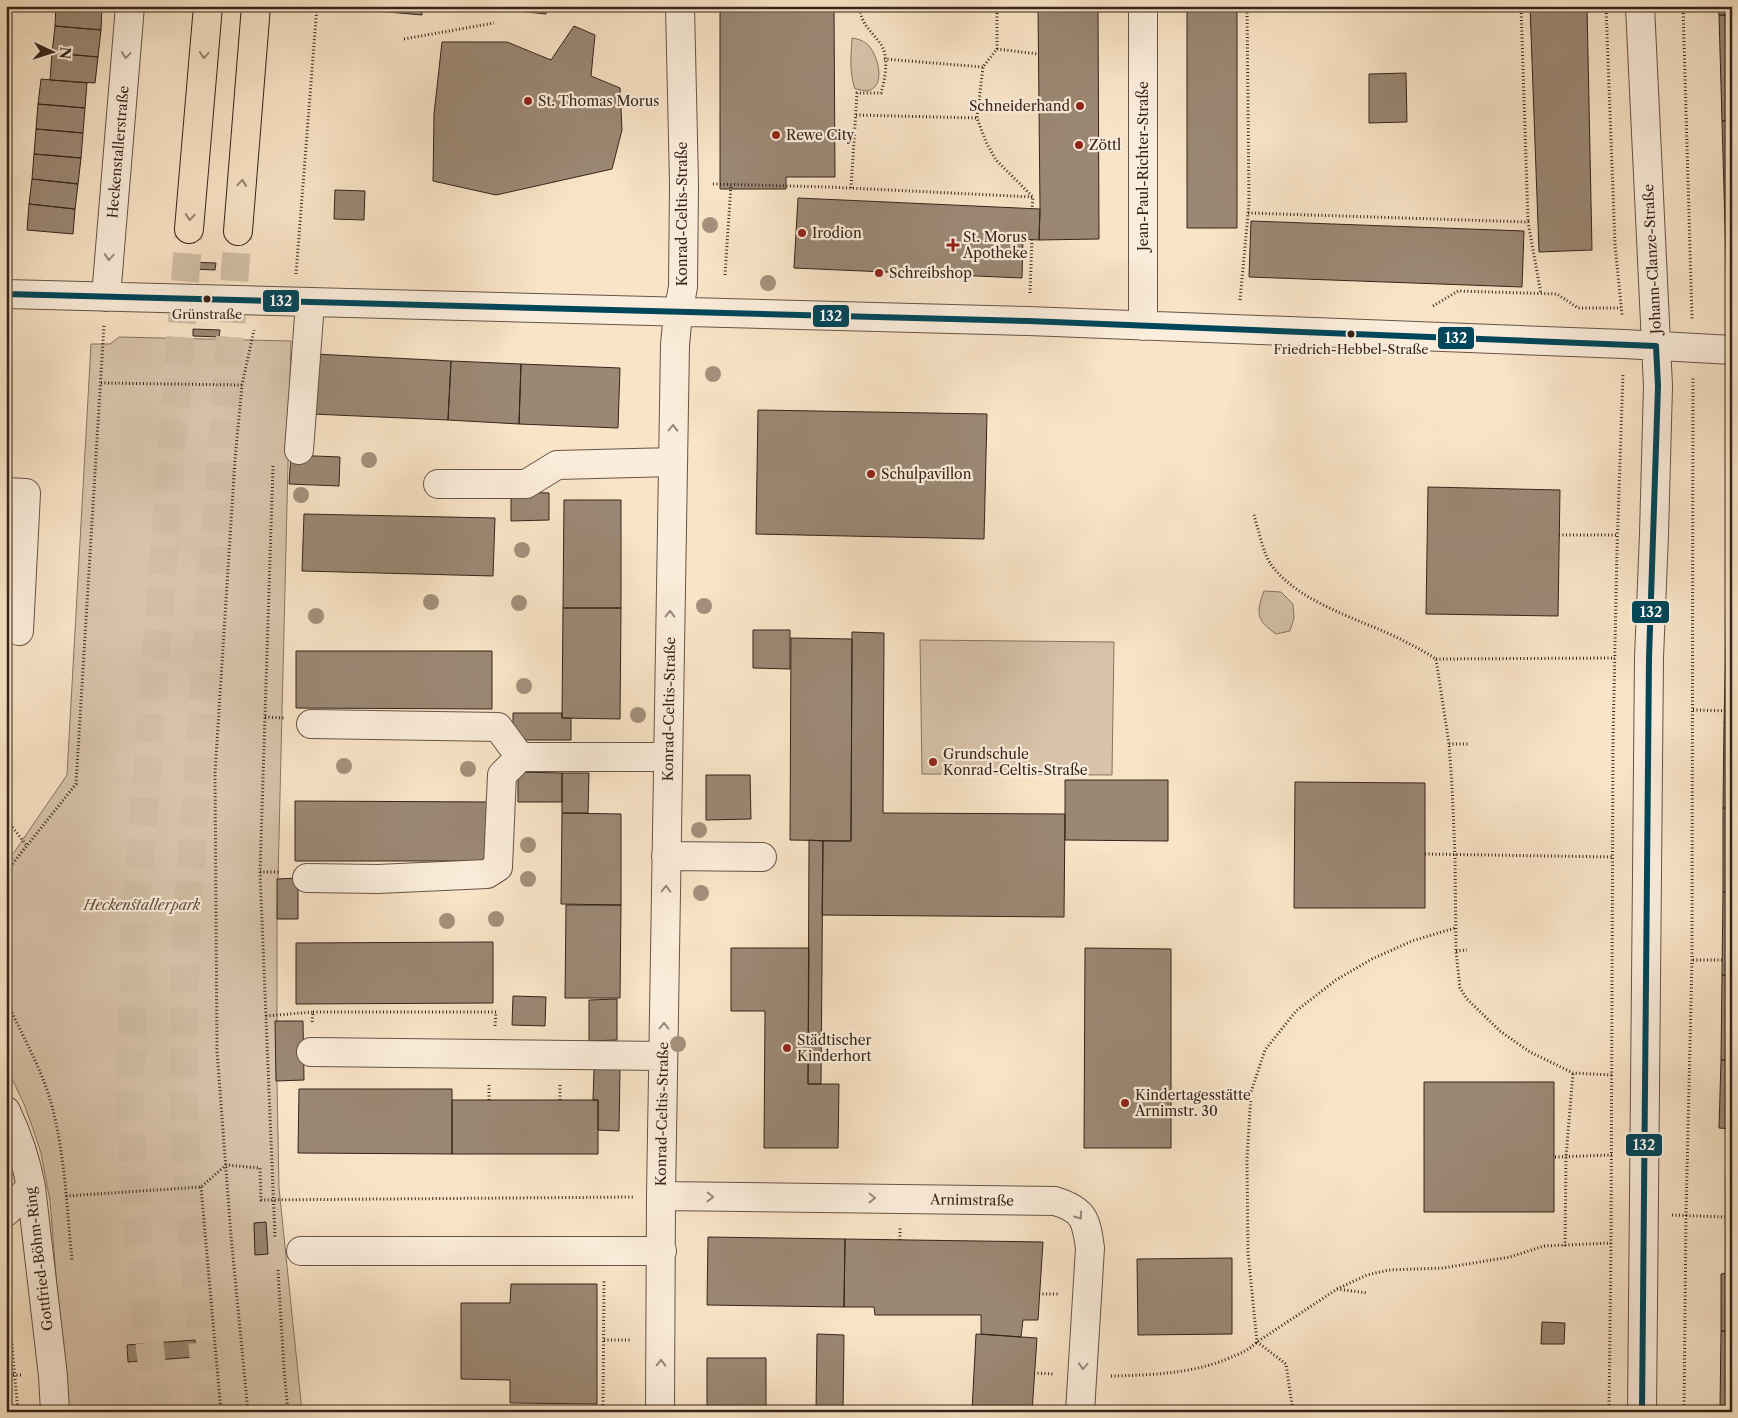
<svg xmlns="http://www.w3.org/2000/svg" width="1738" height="1418" font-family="'Libre Caslon Text',serif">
<rect width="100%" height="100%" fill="#f9e4c7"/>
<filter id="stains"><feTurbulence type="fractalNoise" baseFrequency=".004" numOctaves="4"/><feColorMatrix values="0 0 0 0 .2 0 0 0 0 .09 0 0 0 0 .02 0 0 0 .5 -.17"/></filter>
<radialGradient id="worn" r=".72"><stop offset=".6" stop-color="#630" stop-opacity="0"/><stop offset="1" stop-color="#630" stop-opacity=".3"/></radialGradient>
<path fill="#d8c3aa" stroke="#877462" d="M852,38c6,1 10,2 15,6 10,8 21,43 0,47 -3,0 -8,-2 -12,-2 -6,-17 -4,-33 -3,-51z
M119,337l172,4 -14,579v163l2,105 23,224h-235l-17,-211 -9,-48 -8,-24 -9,-25 -18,-38v-206l9,-9 52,-76 24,-431h19z
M1264,591l17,1 12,12 1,14 -4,13 -14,3c-20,-14 -20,-21 -12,-43z
M920,640l194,2 -2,133 -190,-1z"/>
<path fill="#9b8874" stroke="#36241b" d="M56,6h46l-1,24 -46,-4z
M342,6h80v9l-80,-7z
M469,6h78l-1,8z
M720,6h114l1,171h-49v12h-66z
M1038,6h60l1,233 -60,1 1,-31z
M1187,6h50v222h-50z
M1530,6h57l5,244 -53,2z
M1718,6h14v9h-13z
M1719,15h13v105l-10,1z
M55,26l46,4 -3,27 -46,-4z
M574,26l21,9 -4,41 29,12 2,42 -10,39 -116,26 -63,-14 1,-67 8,-72h65l44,18z
M52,53l46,4 -3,26 -45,-3z
M1406,73l1,49 -38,1v-49z
M41,79l46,4 -2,25 -47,-4z
M38,104l47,4 -2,25 -47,-4z
M1732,120v173h-5l-5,-172z
M36,129l47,4 -2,25 -47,-4z
M34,154l47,4 -3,26 -46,-5z
M32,179l46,5 -3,25 -46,-5z
M335,190l30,1 -1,29 -30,-1z
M798,198l242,11 -1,31 -16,-1 -1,39 -228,-10z
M29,204l46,5 -2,25 -46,-4z
M1251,221l273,10 -2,56 -273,-10z
M189,262l27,1 -1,7 -26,-1z
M193,329l27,1 -1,7 -26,-1z
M315,354l136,7 -3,59 -136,-6z
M451,361l70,3 -2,60 -71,-4z
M521,364l99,4 -2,60 -99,-4z
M758,410l229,4 -3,125 -228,-5z
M1730,417h2v138h-5z
M291,455l49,2 -1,29 -50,-2z
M1428,487l132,3 -2,126 -132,-2z
M511,492l38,1v27l-38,1z
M564,500h57v108h-58z
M304,514l191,4 -2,58 -191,-5z
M1727,555h5v85h-6z
M563,608h58l-1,111 -58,-1z
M753,630h37v39l-37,-1z
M852,632l32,1 -1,180 182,1 -1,103 -242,-2 1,-74h28z
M791,638l61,1 -1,202 -61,-1z
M1726,640h6v83h-8z
M296,651h196v58l-196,-1z
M513,713h49v5h9v22h-58z
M1724,723h8v85h-9z
M518,772l44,1v29h-44z
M562,773h27l-1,40h-26z
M706,775h44l1,44 -45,1z
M1065,780h103v61l-103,-1z
M1295,782l130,1v125h-131z
M295,801l195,1v59h-195z
M1723,808h9v84h-9z
M562,813l59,1v91l-60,-1z
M809,840l14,1 -2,243h-13z
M298,878v41h-21v-40z
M1723,892h9v83h-10z
M566,905h55l-1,93h-55z
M493,942v61l-197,1v-61z
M731,948h78l-1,136h31l-1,64h-74l1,-137h-34z
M1085,948l86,1v199h-87z
M1722,975h10v85h-11z
M513,996l33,1 -1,29 -33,-1z
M617,999v41l-28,1v-41z
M275,1021h28l1,59 -28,1z
M1721,1060h11v69l-13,-1z
M594,1069h26l-1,62 -21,-1v-30h-5z
M1424,1082h130v130h-130z
M299,1089h153v65l-154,-1z
M452,1100h146v54h-146z
M1728,1128l4,1v61h-6z
M1726,1190h6v84l-6,-1z
M266,1222l2,32 -13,1 -1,-32z
M708,1237l137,2 -1,68 -137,-2z
M845,1239l198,3 -5,78h-15l-2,17 -40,-3v-19h-106l-1,-8h-30z
M1232,1258v76l-94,1 -1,-76z
M1726,1273l6,1v57h-11v-57z
M511,1284h86v120l-87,-1v-23l-49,-1v-76h49z
M1542,1322l23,1 -1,21h-23z
M1721,1331h11v78h-12z
M817,1334l27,1 -1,77h-27z
M976,1334l61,4 -5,74 -60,-1z
M195,1340l1,17 -68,5 -1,-17z
M707,1358h59v54h-59z"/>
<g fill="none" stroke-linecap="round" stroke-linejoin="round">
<path stroke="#d2bea5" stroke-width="28" stroke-dasharray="28 14" stroke-linecap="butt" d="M157,1412l-21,-194 -6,-103 4,-175 55,-711
M209,1412l-19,-197 -6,-101 1,-171 53,-712"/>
<defs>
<path id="minor" d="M1143,6v320
M1640,6l18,380 -4,148 -5,124 -7,754
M6,294l1022,27 596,23 108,6
M106,297l24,-291
M299,450l11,-147
M438,484h88l31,-19 116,-3
M6,492l20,1 -7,138
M311,724l187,3 22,30h148
M666,856l96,1
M307,878l71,1 109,-5 11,-7 4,-92 18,-18
M311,1052l352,4
M6,1111c12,25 20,49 25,76l22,189 2,36
M661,1196l394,5c29,9 31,18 35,47l-10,164
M6,1212l25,-25
M301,1251h361
M660,1412l1,-216 14,-851 3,-32 5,-26 1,-103 -4,-178"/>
<path id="highway" d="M189,229l19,-223
M238,231l18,-225"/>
</defs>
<use href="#minor" stroke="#675446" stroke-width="30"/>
<use href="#highway" stroke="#36241b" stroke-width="30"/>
<path stroke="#36241b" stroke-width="3" stroke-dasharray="1 2.5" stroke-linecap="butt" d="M997,6v43l-14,18 -6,51 9,24 10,18 37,37
M1521,6l7,216
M1606,6l9,239 7,70
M1683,6l9,313
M404,39l90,-16
M997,49l41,5
M884,59l99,8
M856,115l121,3
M713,184l115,3 205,10 -1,12
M851,188l6,-95h24c4,-14 9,-37 -1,-50 -9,-12 -20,-20 -20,-37
M1248,213l280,9 13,72
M296,274l21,-268
M725,275l6,-90
M1030,293l2,-54
M1240,300l9,-96 -2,-198
M1433,306l25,-15 99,3 21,14h43
M101,383l141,2
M273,466l-13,406 15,365
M1254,515c4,13 9,37 16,48 27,40 91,56 132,77 12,6 23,12 34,19l13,85 3,42 3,69 1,96 4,37 7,11 33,32 30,21 43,21 39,2
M1559,535h58
M1436,659l179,-1
M1693,710l39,1
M265,717l19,1
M1449,744h21
M6,819l21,27
M1425,854l189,3
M6,872l70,-88 28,-459
M260,872h20
M1456,951l11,-1
M1693,960h29
M6,1000c16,35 36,69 46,106 13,50 15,104 20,155
M313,1012h183l-1,14
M266,1016l47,-4 -1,12
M489,1100v-17
M560,1100v-16
M1555,1157l57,-2
M201,1187l20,225
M66,1196l135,-9 25,-22 34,3 1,32 372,-3
M1672,1215l53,2
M900,1240v-13
M1565,1246l1,-89 7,-84
M278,1270l6,99 4,43
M6,1278l12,134
M1337,1289l31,4
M1039,1294h20
M604,1340h26
M1034,1373l19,1
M6,1375h17
M1111,1376c40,-1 79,-2 116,-17 12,-5 21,-8 30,-17l80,-53 30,-14 22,-5 54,-2 67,-11 34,-11 67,-3
M248,1412l-17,-176 -14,-185 -2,-278 20,-313 7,-75 12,-55
M603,1412l1,-132
M1293,1412l-7,-48 -29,-22 -9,-89 -1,-93 4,-68 14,-42 31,-39 40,-31 36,-21 40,-18 43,-13
M1495,1412l1,-3
M1609,1412l2,-169 2,-502 4,-192 6,-175
M1684,1412l2,-197 6,-255 1,-583"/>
<use href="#minor" stroke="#fbeddb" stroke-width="28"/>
<use href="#highway" stroke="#f9e4c7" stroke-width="28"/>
<defs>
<path id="bus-1" d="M6,294l1022,27 628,25
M1642,1412l7,-754 9,-272 -2,-40"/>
</defs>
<use href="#bus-1" stroke="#fbeddb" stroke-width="10"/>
<use href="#bus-1" stroke="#00465a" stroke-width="6"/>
</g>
<g fill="#a4907c">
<circle cx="710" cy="225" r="8"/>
<circle cx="768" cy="283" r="8"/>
<circle cx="713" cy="374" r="8"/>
<circle cx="369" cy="460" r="8"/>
<circle cx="301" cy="495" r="8"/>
<circle cx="522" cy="550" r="8"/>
<circle cx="431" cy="602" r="8"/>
<circle cx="519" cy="603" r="8"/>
<circle cx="704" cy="606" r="8"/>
<circle cx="316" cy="616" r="8"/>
<circle cx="524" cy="686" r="8"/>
<circle cx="638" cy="715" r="8"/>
<circle cx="344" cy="766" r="8"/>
<circle cx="468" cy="769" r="8"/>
<circle cx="699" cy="830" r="8"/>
<circle cx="528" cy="845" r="8"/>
<circle cx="528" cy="879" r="8"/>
<circle cx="701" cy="893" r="8"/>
<circle cx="496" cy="919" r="8"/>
<circle cx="447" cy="921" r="8"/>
<circle cx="678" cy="1044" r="8"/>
</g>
<defs><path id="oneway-chevron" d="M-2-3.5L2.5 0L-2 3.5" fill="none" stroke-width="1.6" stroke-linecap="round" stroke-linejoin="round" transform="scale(1.25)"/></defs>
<g stroke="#98887b">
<use href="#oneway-chevron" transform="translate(126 55) rotate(95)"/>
<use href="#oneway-chevron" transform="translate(109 257) rotate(95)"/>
<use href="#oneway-chevron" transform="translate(673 428) rotate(-89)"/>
<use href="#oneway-chevron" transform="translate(670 614) rotate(-89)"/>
<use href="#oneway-chevron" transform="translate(666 889) rotate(-89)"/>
<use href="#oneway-chevron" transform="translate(664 1026) rotate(-89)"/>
<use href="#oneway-chevron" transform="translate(710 1197) rotate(1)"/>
<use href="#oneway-chevron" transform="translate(872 1198) rotate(1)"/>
<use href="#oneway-chevron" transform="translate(1079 1216) rotate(54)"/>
<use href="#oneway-chevron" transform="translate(661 1363) rotate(-89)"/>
<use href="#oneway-chevron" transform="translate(1083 1366) rotate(94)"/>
</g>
<g stroke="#988471">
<use href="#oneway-chevron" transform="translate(204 55) rotate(95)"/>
<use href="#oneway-chevron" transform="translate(242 183) rotate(-85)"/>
<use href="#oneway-chevron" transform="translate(190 217) rotate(95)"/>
</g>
<g fill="#8f2418" stroke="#fbeddb" stroke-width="2">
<circle cx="528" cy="101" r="5"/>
<circle cx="1080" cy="106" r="5"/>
<circle cx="776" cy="135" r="5"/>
<circle cx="1079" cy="145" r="5"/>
<circle cx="802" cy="233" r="5"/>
<path d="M950.5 237.5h5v5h5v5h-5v5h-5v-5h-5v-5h5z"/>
<circle cx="879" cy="273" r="5"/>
<circle cx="871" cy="474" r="5"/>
<circle cx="933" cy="762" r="5"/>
<circle cx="787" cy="1048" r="5"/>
<circle cx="1125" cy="1103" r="5"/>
</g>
<g fill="#36241b" stroke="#fbeddb" stroke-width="2">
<circle cx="207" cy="299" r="4.5"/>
<circle cx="1351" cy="334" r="4.5"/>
</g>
<g text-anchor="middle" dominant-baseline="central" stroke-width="4.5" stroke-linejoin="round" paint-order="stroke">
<g font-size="13" fill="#36241b" stroke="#fbeddb">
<text x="207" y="314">Grünstraße</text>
<text x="1351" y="349">Friedrich-Hebbel-Straße</text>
</g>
<g font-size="14" fill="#36241b" stroke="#fbeddb" text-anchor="start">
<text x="538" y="101">St. Thomas Morus</text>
<text x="1070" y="106" text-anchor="end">Schneiderhand</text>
<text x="786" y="135">Rewe City</text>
<text x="1089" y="145">Zöttl</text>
<text x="812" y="233">Irodion</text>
<text x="963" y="237">St. Morus<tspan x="963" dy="16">Apotheke</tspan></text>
<text x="889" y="273">Schreibshop</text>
<text x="881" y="474">Schulpavillon</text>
<text x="943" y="754">Grundschule<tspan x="943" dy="16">Konrad-Celtis-Straße</tspan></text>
<text x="797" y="1040">Städtischer<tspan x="797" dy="16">Kinderhort</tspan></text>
<text x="1135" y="1095">Kindertagesstätte<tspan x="1135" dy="16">Arnimstr. 30</tspan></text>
</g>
<g font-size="14" fill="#36241b" stroke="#fbeddb">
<text transform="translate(118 152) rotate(-85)">Heckenstallerstraße</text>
<text transform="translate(1143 166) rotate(-90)">Jean-Paul-Richter-Straße</text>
<text transform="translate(682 214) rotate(-90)">Konrad-Celtis-Straße</text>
<text transform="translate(1652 259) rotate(-93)">Johann-Clanze-Straße</text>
<text transform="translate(669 709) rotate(-89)">Konrad-Celtis-Straße</text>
<text transform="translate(662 1114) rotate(-89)">Konrad-Celtis-Straße</text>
<text transform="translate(972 1200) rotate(1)">Arnimstraße</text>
<text transform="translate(39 1259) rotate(-97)">Gottfried-Böhm-Ring</text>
</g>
<g font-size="14" font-style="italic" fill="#5e4c3f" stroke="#fbeddb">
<text x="142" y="905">Heckenstallerpark</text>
</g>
</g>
<g stroke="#fbeddb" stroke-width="2">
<rect x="262" y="289" width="38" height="24" rx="5" fill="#00465a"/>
<rect x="812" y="304" width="38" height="24" rx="5" fill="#00465a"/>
<rect x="1437" y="326" width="38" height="24" rx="5" fill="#00465a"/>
<rect x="1631" y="600" width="39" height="24" rx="5" fill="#00465a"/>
<rect x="1625" y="1133" width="38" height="24" rx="5" fill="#00465a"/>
</g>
<g font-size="14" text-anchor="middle" font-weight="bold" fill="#fff">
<text x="281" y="306">132</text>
<text x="831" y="321">132</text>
<text x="1456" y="343">132</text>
<text x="1651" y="617">132</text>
<text x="1644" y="1150">132</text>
</g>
<rect width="1738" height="1418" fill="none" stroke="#f9e4c7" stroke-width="25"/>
<rect x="8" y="8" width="1723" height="1403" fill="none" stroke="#36241b" stroke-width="2.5"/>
<rect x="12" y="12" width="1713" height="1393" fill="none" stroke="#36241b"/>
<g transform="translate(52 52) rotate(94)" stroke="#fbeddb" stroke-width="4" paint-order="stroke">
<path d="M0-4L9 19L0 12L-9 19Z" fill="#36241b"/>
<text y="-8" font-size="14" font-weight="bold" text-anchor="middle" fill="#36241b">N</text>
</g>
<rect width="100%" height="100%" filter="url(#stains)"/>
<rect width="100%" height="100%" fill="url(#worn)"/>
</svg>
